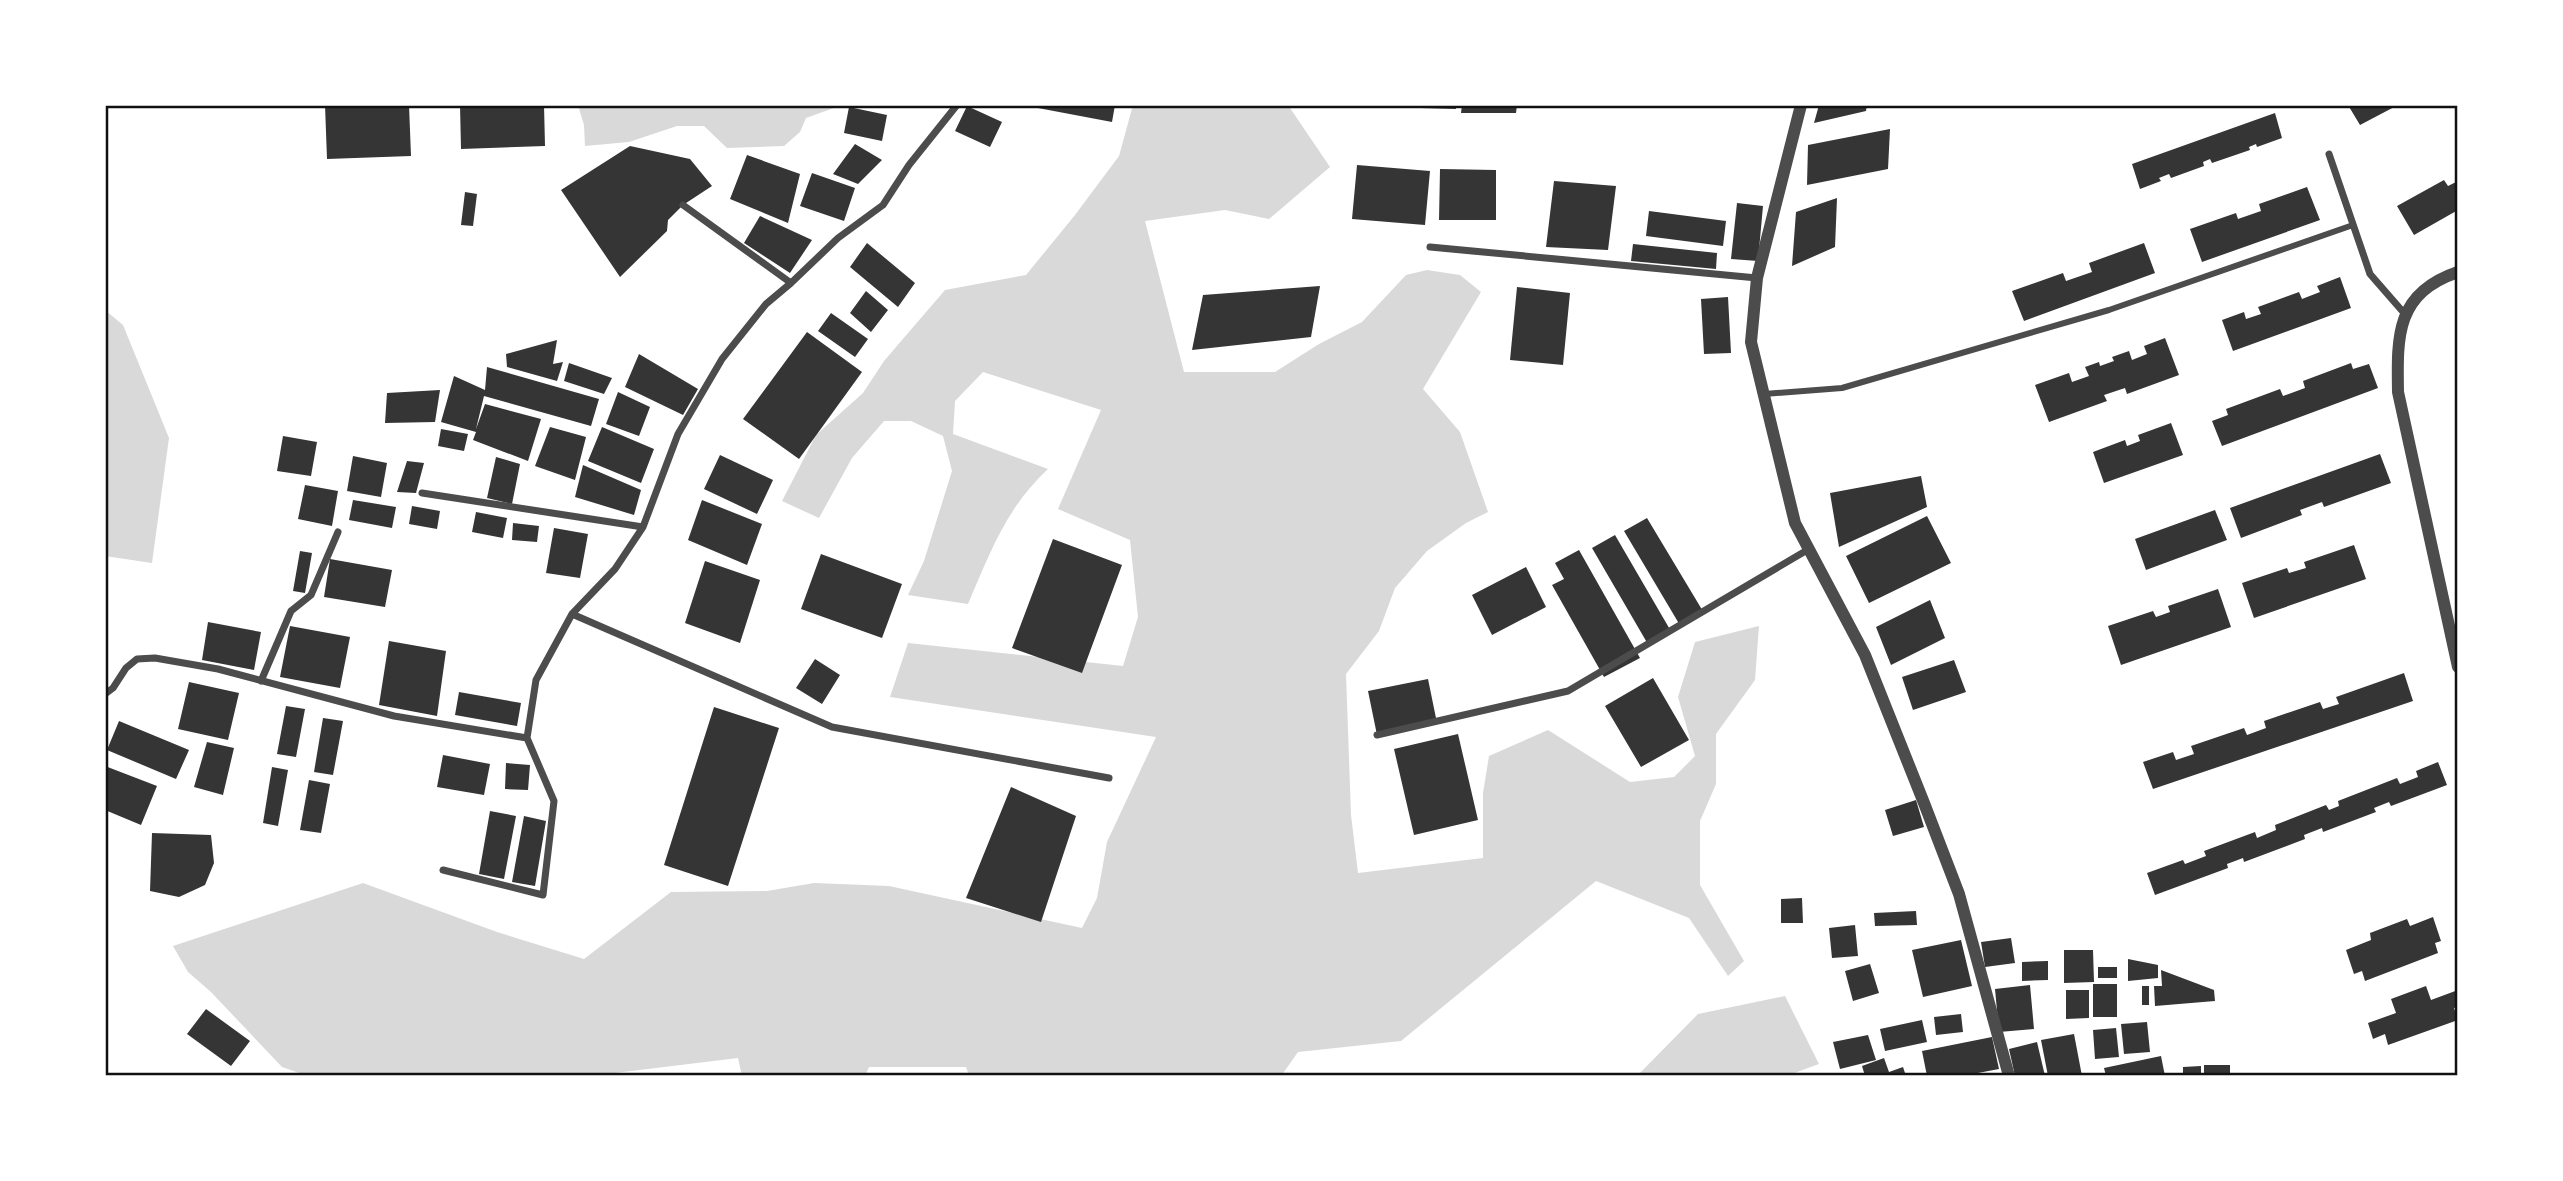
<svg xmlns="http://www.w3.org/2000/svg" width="2563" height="1181" font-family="Jost,sans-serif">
<rect width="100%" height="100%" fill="#fff"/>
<path fill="#d9d9d9" d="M578,105h264l-36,13 -6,14 -16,14 -57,2 -23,-22h-27l-48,16 -44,4 -1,-21z
M1133,105h155l42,62 -61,52 -44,-9 -80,11 39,151h91l44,-28 43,-22 44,-47 21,-5 33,5 21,17 -58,97 37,43 28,80 -22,11 -39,28 -32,37 -16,43 -33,43 5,141 7,58 125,-15v-65l6,-37 59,-26 82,52 44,-5 21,-21 -17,-59 17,-55 64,-16 -4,54 -39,54v50l-16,37v64l44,76 -16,15 -39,-58 -93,-37 -195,160 -103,11 -17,24h-312l-3,-9h-97l-4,9h-123l-4,-18 -148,18h-282l-26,-9 -71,-75 -23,-20 -15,-26 190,-63 134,49 87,27 87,-67 96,-1 47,-8 75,3 193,42 15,-30 10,-56 49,-105 -266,-40 18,-54 215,23 15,-49 -8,-77 -72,-31 43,-99 -118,-38 -28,29 -2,33 95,35c-42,39 -58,84 -80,135l-60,-9 16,-34 28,-90 -9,-35 -32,-15h-27l-32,37 -33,60 -37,-17 34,-66 47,-42 21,-32 61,-71 81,-15 49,-60 44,-59z
M105,310l18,15 46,113 -17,125 -47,-7z
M1785,996l34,68 -33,12h-149l61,-62z"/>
<path fill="#353535" d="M325,105h84l2,51 -84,3z
M460,105h84l1,41 -84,3z
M1022,105h93l-3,17z
M1421,105h35v4l-35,-1z
M1462,105h55l-1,8h-55z
M1819,105h48l-1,6 -52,12z
M2348,105h50l-38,20z
M967,106l35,16 -12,25 -35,-16z
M849,107l38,8 -5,26 -38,-8z
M2275,113l7,25 -25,9 -1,-3 -7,3 1,3 -38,13 -2,-4 -7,3 1,4 -33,12 -2,-4 -10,4 2,3 -21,8 -8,-25z
M1890,129l-2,40 -81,16 1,-40z
M855,144l27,16 -24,24 -25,-10z
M630,146l60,13 22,27 -29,19 -15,15 -1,11 -47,46 -59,-87z
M747,155l53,19 -12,49 -58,-24z
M1357,165l73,6 -5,54 -73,-6z
M1440,169l56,1v50h-57z
M812,173l43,15 -11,33 -44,-15z
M2444,180l4,6 10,-5v29l-44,25 -17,-29z
M1554,181l62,5 -8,64 -62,-3z
M2307,187l13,33 -118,42 -12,-33 46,-16 2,6 23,-8 -2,-7z
M465,192l12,2 -4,32 -12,-1z
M1837,198l-2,49 -43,19 4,-54z
M1737,203l26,3 -5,55 -27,-2z
M1649,211l77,10 -3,25 -77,-10z
M760,216l52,24 -22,33 -46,-30z
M867,243l48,40 -17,24 -48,-40z
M2144,243l11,30 -131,48 -12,-30 51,-18 3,8 26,-9 -3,-9z
M1633,244l84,9 -1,16 -85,-8z
M2340,277l11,31 -118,43 -11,-31 22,-8 2,7 15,-5 -3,-7 41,-15 3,7 18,-7 -3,-6z
M1320,286l-9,51 -119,13 11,-55z
M1517,287l53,6 -7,72 -53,-5z
M866,291l22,19 -17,22 -21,-19z
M1728,297l3,56 -27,1 -3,-55z
M831,313l37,26 -13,18 -37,-26z
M807,332l55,40 -63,87 -56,-40z
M2165,338l14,37 -52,19 -2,-6 -21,7 3,6 -58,21 -14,-37 34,-12 3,9 17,-6 -4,-9 14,-5 1,4 14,-5 -2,-4 17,-6 3,9 15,-6 -3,-8z
M557,340l-4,24 10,-2 -6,19 -50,-14 -1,-13z
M639,354l59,35 -15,26 -58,-28z
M569,363l43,15 -8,16 -40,-13z
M2351,363l2,6 16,-5 9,24 -156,58 -10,-25 16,-6 -2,-6 54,-20 3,7 22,-8 -2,-7z
M487,367l112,32 -8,27 -107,-30 -8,33 9,-25 56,15 -13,42 -55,-21 3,-8 -35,-10 13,-46 31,14z
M440,390l-5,32 -50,1 2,-30z
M618,392l32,15 -11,29 -33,-12z
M2171,423l12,32 -79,28 -11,-31 32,-12 2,6 13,-5 -2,-6z
M550,427l36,10 -11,43 -40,-14z
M602,427l52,22 -13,34 -53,-22z
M441,429l27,5 -4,17 -26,-5z
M283,436l34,6 -6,34 -34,-5z
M2380,454l11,29 -67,24 -2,-5 -22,8 2,5 -61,23 -11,-30z
M720,455l53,25 -16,34 -53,-25z
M353,456l34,7 -6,34 -34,-6z
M496,457l24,7 -8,40 -25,-6z
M407,461l17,2 -8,30 -19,-1z
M583,465l58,25 -7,25 -59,-18z
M1921,476l6,31 -88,40 -9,-54z
M305,485l33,6 -6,35 -34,-7z
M353,500l43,7 -4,21 -43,-8z
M702,500l60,24 -15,41 -59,-25z
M412,506l28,5 -3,18 -28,-5z
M2215,510l12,30 -81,30 -11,-31z
M476,512l31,6 -4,20 -31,-6z
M1927,516l24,47 -82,40 -23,-47z
M1647,518l57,95 -23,14 -57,-96z
M513,523l26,3 -2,16 -25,-2z
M554,528l34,6 -8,44 -34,-5z
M1615,535l57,98 -23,13 -57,-98z
M1053,539l69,26 -40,108 -70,-25z
M2354,545l12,34 -112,39 -12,-35 45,-15 2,5 17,-5 -2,-6z
M1579,550l61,108 -36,19 -52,-92 12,-6 -9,-16z
M300,551l12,2 -7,40 -12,-2z
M821,554l81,30 -20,54 -81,-29z
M330,559l62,11 -7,37 -61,-10z
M705,561l55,19 -20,63 -55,-20z
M1526,567l20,40 -54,28 -20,-40z
M2218,589l13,38 -110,38 -13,-39 45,-15 3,6 14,-5 -2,-6z
M1930,600l15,38 -54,27 -15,-38z
M208,622l53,10 -7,38 -52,-10z
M290,626l60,11 -10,51 -60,-11z
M389,641l57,10 -9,65 -58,-11z
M815,659l25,16 -18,29 -26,-16z
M1954,660l12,32 -53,18 -11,-33z
M2404,673l9,28 -260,88 -10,-27 30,-10 3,8 18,-6 -3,-8 53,-18 3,7 19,-7 -2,-7 56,-19 3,7 16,-5 -3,-7z
M1653,678l36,62 -48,27 -36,-61z
M1428,679l9,44 -60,12 -9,-44z
M189,682l50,11 -11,47 -50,-11z
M459,692l62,11 -4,23 -62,-11z
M286,706l19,3 -9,48 -19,-3z
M714,707l65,21 -51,158 -64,-21z
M323,718l20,3 -10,54 -19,-3z
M119,721l70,29 -13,29 -69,-29z
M1458,734l20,86 -64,15 -20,-86z
M207,742l27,6 -11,47 -29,-8z
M443,755l47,9 -6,31 -47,-8z
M2438,762l9,23 -56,21 -2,-4 -15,6 2,4 -53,20 -1,-4 -18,7 1,4 -61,23 -1,-4 -16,6 1,4 -73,27 -8,-22 36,-13 2,4 21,-8 -2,-5 51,-19 2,6 19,-8 -1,-5 51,-20 3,5 10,-4 -1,-5 59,-23 3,6 18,-7 -2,-6z
M506,763l24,2 -2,25 -23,-1z
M105,766l52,20 -16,39 -36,-15z
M272,767l16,3 -10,56 -15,-3z
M309,780l21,4 -9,49 -21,-3z
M1011,787l65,29 -35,106 -75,-24z
M1916,800l8,27 -31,9 -8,-26z
M490,811l26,5 -12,63 -25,-5z
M524,816l22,5 -11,65 -23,-4z
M152,833l59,2 3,28 -9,22 -26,12 -29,-6z
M1802,898l1,25h-22v-24z
M1916,911l1,14 -42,1 -1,-13z
M2433,917l8,24 -6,2 3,10 -73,28 -3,-10 -8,3 -8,-24 25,-10 -1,-7 37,-14 3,7z
M1855,925l3,31 -26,2 -3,-30z
M2011,938l4,25 -30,4 -4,-25z
M1961,940l11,46 -49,11 -11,-47z
M2064,950h29l1,32 -30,1z
M2128,959l30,6v13l-30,3z
M2048,961v19l-26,1v-19z
M1870,964l9,29 -26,8 -8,-30z
M2098,967h19v11h-19z
M2161,970l53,20 1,11 -60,5 -1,-20h8z
M2093,984h24v33h-24z
M2030,985l4,44 -35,3 -4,-43z
M2142,986h7v19h-7z
M2426,986l5,14 27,-10v17l-4,1 4,12 -70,25 -3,-11 -12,5 -5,-16 28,-10 -5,-14z
M2066,990h23v28l-23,1z
M206,1009l44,32 -19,25 -44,-32z
M1961,1014l2,18 -27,3 -2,-18z
M1922,1020l5,22 -42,9 -5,-22z
M2147,1022l3,30 -26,2 -3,-30z
M2116,1028l3,29 -24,2 -2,-29z
M2074,1034l8,42h-34l-7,-36z
M1868,1035l8,25 -36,9 -7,-27z
M1992,1037l7,32 -37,7h-35l-5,-25z
M2037,1042l8,34h-30l-6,-27z
M2161,1056l4,20h-59l-2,-8z
M1884,1058l5,14 14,-5 3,9h-41l-3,-10z
M2204,1065h26v11h-26z
M2201,1066v10h-18v-9z"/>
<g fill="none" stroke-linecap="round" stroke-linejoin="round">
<path stroke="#4c4c4c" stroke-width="6" d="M1764,394l78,-6 267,-78 244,-85"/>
<path stroke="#4c4c4c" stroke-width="7" d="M2329,154l41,120 34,39
M683,205l108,78
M1430,247l327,31
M422,493l221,34
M572,614l260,113 277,51
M261,681l30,-70 20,-16 27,-63
M105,694l8,-6 13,-20 11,-9 18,-1 63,11 176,47 133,22
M1377,735l191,-44 241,-142
M443,870l100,25 11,-94 -27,-63 9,-58 36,-66 43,-45 28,-42 35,-93 44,-75 44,-55 25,-21 47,-45 45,-33 26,-40 48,-60"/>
<path stroke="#4c4c4c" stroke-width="12" d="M1801,105l-44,173 -6,64 44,181 70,132 59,148 35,91 50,182
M2458,272c-62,21 -61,63 -60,120l60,275"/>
</g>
<rect width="2563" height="1181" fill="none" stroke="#ffffff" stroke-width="214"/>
<rect x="107" y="107" width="2349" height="967" fill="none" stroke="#111" stroke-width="2.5"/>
</svg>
